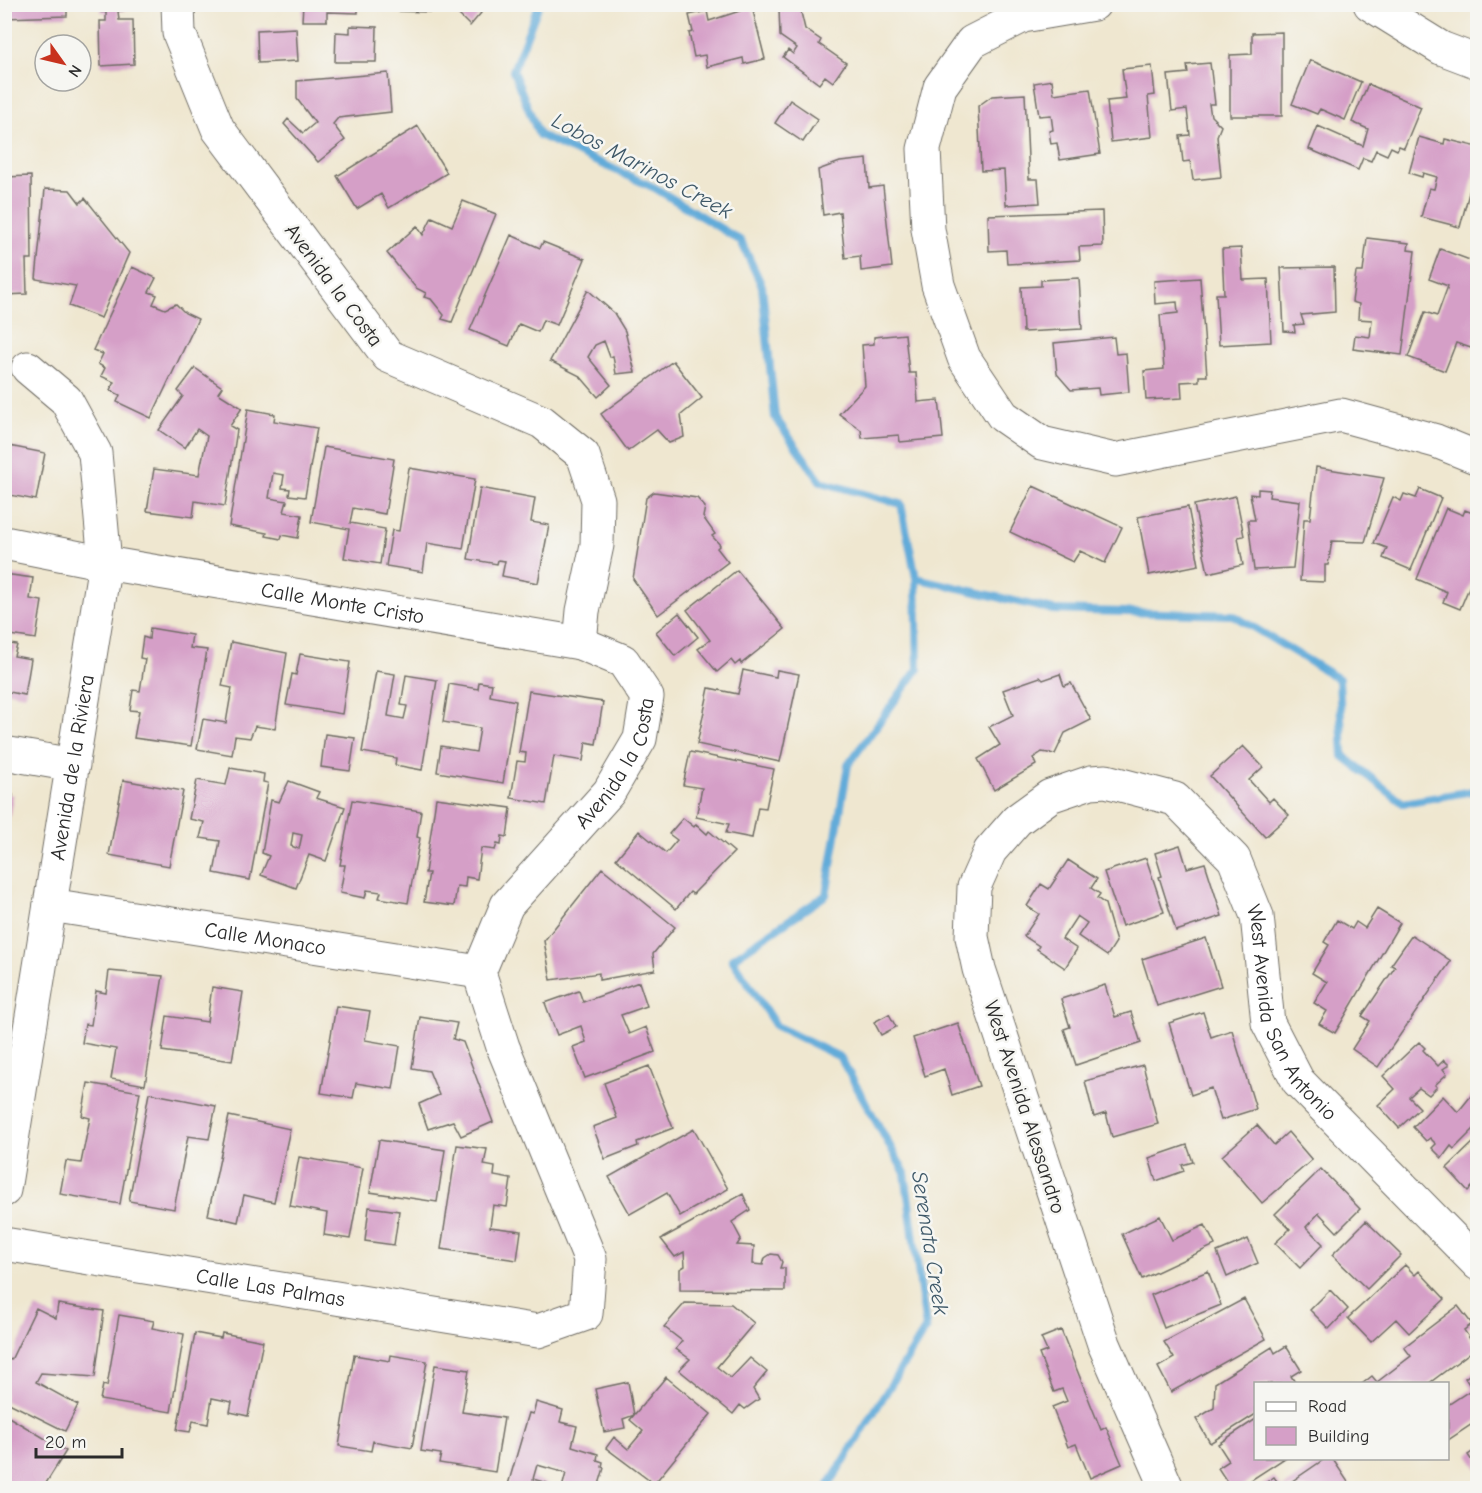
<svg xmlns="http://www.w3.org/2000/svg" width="1482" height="1493" font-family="'Comic Neue',sans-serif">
<rect width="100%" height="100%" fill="#f6f6f2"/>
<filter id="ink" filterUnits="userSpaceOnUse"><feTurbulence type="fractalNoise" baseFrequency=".0167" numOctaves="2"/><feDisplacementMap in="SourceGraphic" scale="12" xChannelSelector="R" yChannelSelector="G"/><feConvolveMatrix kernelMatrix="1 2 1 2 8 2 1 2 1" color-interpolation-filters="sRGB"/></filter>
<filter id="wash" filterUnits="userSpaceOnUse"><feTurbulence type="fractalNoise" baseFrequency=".008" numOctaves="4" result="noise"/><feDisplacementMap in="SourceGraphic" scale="24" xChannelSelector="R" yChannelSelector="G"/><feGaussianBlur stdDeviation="1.35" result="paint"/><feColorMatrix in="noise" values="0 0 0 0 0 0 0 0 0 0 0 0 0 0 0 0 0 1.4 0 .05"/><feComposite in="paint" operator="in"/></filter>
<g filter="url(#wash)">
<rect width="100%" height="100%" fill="#efe7d0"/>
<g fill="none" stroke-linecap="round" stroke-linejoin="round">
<path stroke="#62abd9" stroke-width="8" d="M539,4l-26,67 26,64 116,53 86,53 21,45 13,131 46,65 80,22 15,74 137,32 180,5 106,64 4,77 60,47 75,-13
M827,1488l99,-160 -21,-155 -65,-116 -64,-31 -44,-67 94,-64 22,-130 70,-96 -2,-91"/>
</g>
<g id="blocks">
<path fill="#d59fc7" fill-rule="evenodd" d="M4,4h63v12l-63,2z
M101,4h25v6l-8,1 1,9h14l1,44 -33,2 -1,-45h6v-9h-5z
M303,4h55v9l-31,-1v9h-25z
M383,4h91l7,9 -11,13 -19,-19 -7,6 -5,-6 -3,5 -53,-1z
M789,4h10l6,25 16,11 -2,4 27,19 -13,19 -8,-6 -6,8 -36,-27 5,-7 5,4 4,-6 -17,-12 -1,-28z
M1461,4h17v3l-15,4z
M752,7l13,52 -21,5 -1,-6 -36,9 -2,-12 -11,2 -5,-24 4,-1 -4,-17 18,-4 2,10z
M350,26l27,1 -1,35h-41l1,-30 14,1z
M296,28l2,33 -40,2 -1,-33z
M1282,32v84h-52v-61l22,-1v-21z
M1310,60l51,22 -16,38 -25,-11 -3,5 -25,-10z
M1210,63l5,41h-6l2,12 10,10 -4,10 4,41 -28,3 -3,-19 -7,1 -3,-26 10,-1 -3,-26 -15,2 -4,-36 20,-2 -1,-8z
M1152,66l3,29 -7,1 4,41 -41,5 -4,-41 19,-2 -4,-30z
M388,73l3,39 -53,6 -5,6 12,16 -27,22 -34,-38 4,-5 15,14 12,-10 -18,-24v-18z
M1052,80l2,14 36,-5 10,65 -40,6 -3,-17 -6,1 -2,-13 4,-1 -2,-15 -12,1 -5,-33z
M1368,84l53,23 -17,41 -5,-2 -2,4 -6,-3 -4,8 -11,-5 -5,11 -8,-3 -5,12 -49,-21 9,-23 45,20 5,-17 -16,-7z
M1025,94l4,85h9l2,24 -34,2 -2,-35 -23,1 -3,-65 14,-10z
M790,100l28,19 -15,23 -28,-19z
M418,126l29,47 -58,35 -8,-14 -24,15 -20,-33z
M1419,137l25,7 1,-5 33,8v12l-18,68 -39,-10 8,-29 5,1 3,-12 -14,-4 -1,4 -13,-4z
M867,159l2,29 14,-2 9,81 -31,4 -1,-15 -15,2 -5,-46 -17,3 -5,-45 22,-8z
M31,176l1,83h-6l1,35 -23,1v-118z
M45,189l25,1 10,13 5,-5 44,55 -28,65 -32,-12 7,-20 -40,-7z
M463,201l33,13 -44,108 -10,-3 2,-4 -13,-16 -7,-2 2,-4 -10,-5 -29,-35 30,-27 6,9 9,-18 20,9z
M1102,211l1,35 -24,1 1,13 -73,4 -1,-14 -17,1 -1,-36z
M511,235l29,13 3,-6 42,17 -28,66 -14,-5 -5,12 -19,-8 -10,22 -39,-16z
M1367,238l42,5 -1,7 7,1 -13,104 -49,-6 2,-14 15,2 2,-17 -14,-1 1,-15 -7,-2 4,-30h7z
M1241,248l2,32 25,-1 3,63 -52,3 -3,-51h8l-2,-45z
M1440,249l38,14v69l-7,16 -15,-5 -11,28 -37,-14 17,-45 12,4 11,-30 -19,-7z
M132,267l24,11 -7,14 8,3 -4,9 12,5 11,-5 9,9 13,6 -47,99 -34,-16 3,-7 -10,-5 4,-8 -13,-6 4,-8 -7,-4 5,-10 -10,-4z
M1334,267l1,45 -34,3 3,9 -10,1 1,7 -11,-1 -3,-63z
M1079,278l3,51 -59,3 -2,-45 20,-1v-6z
M1200,278l7,98h-8v5l-18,1 1,16 -36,2 -2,-29 20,-2 -4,-54 18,-2 -1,-11 -22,2 -1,-23z
M588,290l26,23 11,18 10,41 -19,2 -3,-18 -3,1 -6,-16 -9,4 -7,12 23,28 -13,12 -18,-21 -30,-15z
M905,334l4,39h7l2,29 21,-2 4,38 -43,4 -1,-7 -37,3 -1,-8 -22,-16 26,-28 -3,-41 12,-1v-7z
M1114,337l2,17 10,-1 3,39 -30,3 -1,-7 -27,2 -14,-16 -3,-31z
M673,361l29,37 -21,17 3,22 -15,6 -12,-13 -29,21 -27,-37z
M195,368l27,19 -4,6 24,15 -12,18 7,4 -12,76 -30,-5 -2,16 -46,-6 7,-42 45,6 8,-39 -10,-7 -12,19 -26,-18 24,-34 -5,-5z
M248,409l27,5 -1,7 43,7 -12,69 -16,-2 1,-6 -8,-1 2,-13 -11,-2 -4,25 18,3 -3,11 18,3 -4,23 -16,-3 -1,4 -15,-3 1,-3 -38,-7z
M4,445l41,8 -9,47 -32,-6z
M324,447l70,12 -9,55 -32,-6 -3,15 35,6 -5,35 -36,-6 5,-29 -38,-7z
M1316,467l68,11 -19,64 -33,-1 -4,24h-3v17l-25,-1 4,-62h6z
M409,468l66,11 -12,70 -36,-6 -4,29 -37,-6 6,-36 7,1z
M1033,486l89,41 -17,36 -25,-12 -7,11 -63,-30z
M480,488l55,10 -4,24 18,3 -11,58 -36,-7 3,-15 -7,-1 -1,4 -29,-5z
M1258,489l12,1 -1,7 31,4 -7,67 -39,2 -6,-50h7l-5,-26 8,1z
M1420,489l21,9 -30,72 -28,-12 4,-10 -13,-5 19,-46 8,4 3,-7 12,4z
M654,492l43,6 8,9 -2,10 12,17 -3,2 8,9 -3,3 11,14 -70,53 -25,-36 13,-81z
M1236,496l8,40 -6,1 5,28 -35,8 -14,-68z
M1188,507l11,58 -50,10 -11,-58z
M1446,508l17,7 2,-5 13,5v51l-18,43 -17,-7 4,-10 -30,-13z
M737,570l48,59 -44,35 -1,-3 -5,4 -4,-5 -14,12 -19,-23 12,-9 -23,-30z
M4,574l29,4 -3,21 12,2 -6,38 -32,-5z
M679,613l19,24 -23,19 -19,-24z
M150,628l42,7 -2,13 17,2 -16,96 -57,-8 5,-27 -9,-1 3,-20 7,1 5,-32 -5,-1 3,-21 6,2z
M231,642l56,11 -12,76 -20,-3 -5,12 -15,-2 -3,19 -35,-6 6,-30 23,4 6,-35 -10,-2z
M4,643l13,2 -3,11 17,3 -6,36 -21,-4z
M300,654l50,8 -8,52 -56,-9 6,-31 4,1z
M743,670l33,7 1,-7 22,4 -19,88 -83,-18 12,-56 29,6z
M376,671l19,3 -7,42 16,3 3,-13 -6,-1 5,-30 31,5 -15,90 -27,-5 1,-7 -34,-6z
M1060,674l4,12 7,-3 20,37 -26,13 -10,21 -13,-2 -9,6 3,7 -42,25 -16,-31 22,-14 -11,-18 24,-12 -10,-25 37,-13 3,3z
M479,682l13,2 -2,12 26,5 -13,82 -66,-11 4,-26 35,6 4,-24 -37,-6 6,-38 29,5z
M529,691l74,11 -7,42 -10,-2 -3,19 -29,-5 -8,48 -35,-6 6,-37 8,1 1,-9 -7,-1z
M325,734l30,4 -5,33 -29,-4z
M1243,746l20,21 -14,13 20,22 4,-4 16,17 -24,22 -55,-61z
M690,752l84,17 -8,39 -8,-1 -6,31 -26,-5 3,-9 -33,-7 6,-29 -19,-3z
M230,768l34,6 -1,8 5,1 -18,97 -36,-7 6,-32 -20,-3 4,-16 -15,-3 8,-39 29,5z
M123,780l60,11 -14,75 -60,-11z
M289,781l30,11 -3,6 29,9 -19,54 -17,-6 -13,33 -35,-13 8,-19 -7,-3 9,-53 8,2zM293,833l9,2 -3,14 -8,-3z
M4,794l9,1 -7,42h-2z
M436,798l75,10 -4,29 -5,-1 -1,9 -4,-1 -2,6 -14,-2 -4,31 -11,-2 -1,10 -8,-1 -3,20 -30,-4 5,-29h-4z
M352,800l69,11 -4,26 3,1 -12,65 -29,-5 2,-6 -14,-2 -2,8 -25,-5 5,-28h-5z
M683,818l11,9 2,-3 11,10 2,-3 25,21 -41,42 -3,-2 -14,17 -60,-50 23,-28 27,22 11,-13 -8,-6z
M1180,845l7,23 18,-5 17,53 -46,15 -17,-54 3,-1 -7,-23z
M1146,858l18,54 -42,14 -18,-54z
M1068,860l29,19 -6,9 9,6 -3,4 8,6 11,38 -9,14 -29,-20 9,-13 -10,-7 -15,23 15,10 -12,19 -28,-19 2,-3 -15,-10 15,-22 -12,-8 14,-22 8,5z
M602,868l73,59 -22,27 2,16 -56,10v-7l-48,7 -7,-39z
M1377,909l23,14 -65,110 -16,-9 8,-13 -13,-8 13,-21 -15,-9 17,-28 -5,-3 13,-22 15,9 4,-7 9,6z
M1412,935l39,26 -73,106 -26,-18 18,-28 -8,-5 33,-49 -4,-2z
M1206,938l15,48 -64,20 -15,-47z
M109,971l54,5 -18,109 -34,-6 5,-30 -34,-6 3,-19 6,1 5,-34 10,2z
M639,982l8,24 -26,9 8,19 17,-7 9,25 -70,26 -12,-31 13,-5 -5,-16 -24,9 -12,-32 34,-12 4,11z
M1105,985l10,32 16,-5 10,31 -65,22 -12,-36 6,-2 -9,-28z
M212,987l31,5 -11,69 -70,-10 5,-35 40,6z
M336,1006l34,5 -5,29 35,6 -7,43 -37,-6 -3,15 -32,-5z
M1203,1012l8,25 21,-7 24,79 -35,11 -10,-32 -20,7 -22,-72z
M889,1014l7,13 -15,8 -7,-13z
M420,1017l37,6 -4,16 10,3 30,80 -32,14 -8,-15 -25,8 -9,-25 20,-9 -10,-24 -17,-3z
M958,1023l21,63 -27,9 -8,-26 -19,7 -12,-38z
M1419,1042l6,6 -2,2 15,16 6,-6 5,5 -6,4 4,5 -12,11 2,2 -8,8 -10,-7 -10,9 11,11 -21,20 -21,-23 17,-16 -12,-13z
M1143,1065l15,59 -46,13 -6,-24 -12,4 -9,-36z
M649,1066l24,62 -36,14 1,4 -33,13 -12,-32 24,-9 -13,-35z
M88,1083l52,9 -20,112 -60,-10 6,-33 15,2 9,-45 -8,-2z
M1475,1091l3,2v32l-24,24 -3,-3 -9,12 -10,-10 4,-4 -6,-6 -4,3 -13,-14 30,-31 15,16z
M149,1093l67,13 -7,33 -21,-3 -14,73 -45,-8z
M229,1116l61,13 -16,73 -30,-7 -6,27 -30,-7z
M1257,1125l17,20 14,-13 24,28 -50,43 -40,-47z
M694,1129l34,60 -48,27 -13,-23 -37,21 -21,-37z
M1478,1138v43l-10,10 -21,-23z
M379,1140l66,10 -8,52 -67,-10z
M457,1145l30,4 -3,16 11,2 -1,9 17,3 -4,28 -14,-2 -3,22 31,4 -4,29 -76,-11z
M1187,1145l6,17 -11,3 2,6 -28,10 -7,-23z
M299,1157l64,11 -13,71 -26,-4 3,-22 -37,-7z
M1321,1169l39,40 -23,23 -18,-19 -13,14 17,17 -23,24 -25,-25 15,-14 -15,-15z
M743,1194l7,16 -18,12 9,17 -4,6 17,1 -1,18 10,1 2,-7 6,-4 7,1 4,7 -2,6h5v23l-105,-1v-21l5,-3 -1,-14 -9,5 -14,-18z
M369,1207l30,4 -5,34 -29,-4z
M1160,1216l12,24 33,-15 10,20 -73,34 -20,-45z
M1366,1221l35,34 -34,34 -35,-34z
M1248,1239l10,24 -31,14 -10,-25z
M1405,1265l10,10 4,-4 26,28 -36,34 -13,-14 -25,23 -23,-24z
M1208,1271l13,34 -57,23 -13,-33z
M1330,1290l18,19 -19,20 -19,-19z
M1244,1299l22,40 -95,53 -13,-25 16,-9 -10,-16z
M685,1303l46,1 23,19 -37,44 14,11 19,-20 17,14 -14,17 6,10 -14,10 -5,-4 -7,9 -54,-44 11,-11 -14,-10 6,-8 -18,-14z
M58,1304l46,7 -9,66 -54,-4 -5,9 42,23 -13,26 -60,-30 1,-43 5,2 25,-52 20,10z
M1458,1306l14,18 -8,6 12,18 -48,36h-66l10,-8 5,6 34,-26 -7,-9z
M119,1315l35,6 -2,7 32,6 -13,78 -71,-12 3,-15 4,1z
M1061,1330l40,100 5,-3 16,37 -32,14 -14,-34 -8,3 -16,-40 15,-6 -5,-12 -8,3 -15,-38 8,-3 -6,-13z
M195,1333l26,5 1,-5 41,8 -15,75 -18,-4 2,-10 -20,-4 -4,26 -15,-3 -3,11 -13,-2z
M1286,1346l15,24 -10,6 5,8h-40v30l-46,29 -14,-24 18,-11 1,-25 57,-36 3,6z
M354,1355l36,6 1,-6 36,6 -15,87 -39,-7 -2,10 -32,-5z
M435,1365l34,5 -7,42 42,6 -9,54 -56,-9 2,-9 -20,-3z
M1478,1369v51l-30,20v-35l24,-16 -7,-11z
M666,1377l45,37 -57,70 -48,-36 8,-11 14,12 15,-18 -13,-11 4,-5 -11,4 2,9 -21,4 -9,-43 33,-7 6,33z
M536,1402l27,8 -3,12 17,4 -5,20 26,8 -1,6 6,2 -1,5 2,1 -6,20h-36l4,-15 -29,-8 -4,14 14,4 -1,5h-39l22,-75 4,1z
M7,1416l59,35 -23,37h-39v-67z
M1256,1419v39h29l-46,30h-8l-13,-20 11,-7 -11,-17z
M1478,1448v22l-10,-15z
M1326,1458h6l18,27 -4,3h-88l16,-11 8,11z"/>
</g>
</g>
<g filter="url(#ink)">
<use href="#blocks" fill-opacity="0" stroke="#706d65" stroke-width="1.5"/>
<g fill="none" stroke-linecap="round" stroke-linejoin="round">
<defs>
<g id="minor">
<path d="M1094,4l-71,12 -51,26 -32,45 -16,62 4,80 10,56 26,73 39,58 39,27 73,17 226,-45 95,26 42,17"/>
<path d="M1370,4l71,44 37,14"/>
<path id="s1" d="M4,543l101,20 475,80"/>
<path d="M4,753l69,12"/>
<path id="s2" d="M50,905l429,67"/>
<path id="s3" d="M4,1190l101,-627 -10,-110 -29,-53 -38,-32"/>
<path id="s4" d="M4,1244l534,87 48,-17 4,-55 -87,-212 -24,-75 28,-67 102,-113 31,-53 7,-42 -24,-36 -43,-18 3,-32 14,-66 1,-45 -15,-45 -41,-33 -154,-66 -170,-227 -39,-96 -1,-29"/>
<path id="s5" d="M1167,1488l-63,-144 -125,-375 -7,-32 2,-50 16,-36 27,-31 33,-24 41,-14 15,-1 69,18 59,60 23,57 11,107 30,58 180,183"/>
</g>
</defs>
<use href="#minor" stroke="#706d65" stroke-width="35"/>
<use href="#minor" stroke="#fff" stroke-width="33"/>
</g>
</g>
<g text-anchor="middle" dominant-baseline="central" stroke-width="5" stroke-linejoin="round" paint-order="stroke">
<g font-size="21" fill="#2b2b2b" stroke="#f6f6f2">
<text transform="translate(334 285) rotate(53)">Avenida la Costa</text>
<text stroke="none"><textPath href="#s1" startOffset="344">Calle Monte Cristo</textPath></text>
<text stroke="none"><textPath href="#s4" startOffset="1209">Avenida la Costa</textPath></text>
<text stroke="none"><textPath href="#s3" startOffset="428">Avenida de la Riviera</textPath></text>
<text stroke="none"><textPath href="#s2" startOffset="218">Calle Monaco</textPath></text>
<text stroke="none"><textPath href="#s5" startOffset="1138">West Avenida San Antonio</textPath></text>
<text transform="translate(1025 1107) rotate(72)">West Avenida Alessandro</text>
<text stroke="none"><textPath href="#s4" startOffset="270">Calle Las Palmas</textPath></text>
</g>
<g font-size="22" font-style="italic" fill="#3e5868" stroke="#f6f6f2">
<text transform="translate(642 166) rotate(28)">Lobos Marinos Creek</text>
<text transform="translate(930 1243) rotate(81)">Serenata Creek</text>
</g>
</g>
<rect width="1482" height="1493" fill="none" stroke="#f6f6f2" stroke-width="24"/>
<rect x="1254" y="1382" width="195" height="78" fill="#f6f6f2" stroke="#a5a5a2" stroke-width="1.5"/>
<rect x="1266" y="1402" width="30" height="9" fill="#ffffff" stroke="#a5a5a2" stroke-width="1.5"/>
<text x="1308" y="1412" font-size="18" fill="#2b2b2b">Road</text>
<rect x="1266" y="1427" width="30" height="18" fill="#d59fc7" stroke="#a5a5a2" stroke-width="1.5"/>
<text x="1308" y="1442" font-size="18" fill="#2b2b2b">Building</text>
<g transform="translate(63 63) rotate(124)"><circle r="28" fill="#f6f6f2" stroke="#a5a5a2" stroke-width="1.5"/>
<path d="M0-4.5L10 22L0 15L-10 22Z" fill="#c8321e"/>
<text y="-9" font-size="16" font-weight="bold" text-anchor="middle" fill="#2b2b2b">N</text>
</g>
<path d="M36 1448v9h86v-9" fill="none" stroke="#2b2b2b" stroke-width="3"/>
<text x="45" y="1448" font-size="18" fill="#2b2b2b" stroke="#f6f6f2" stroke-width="4.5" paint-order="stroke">20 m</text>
</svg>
